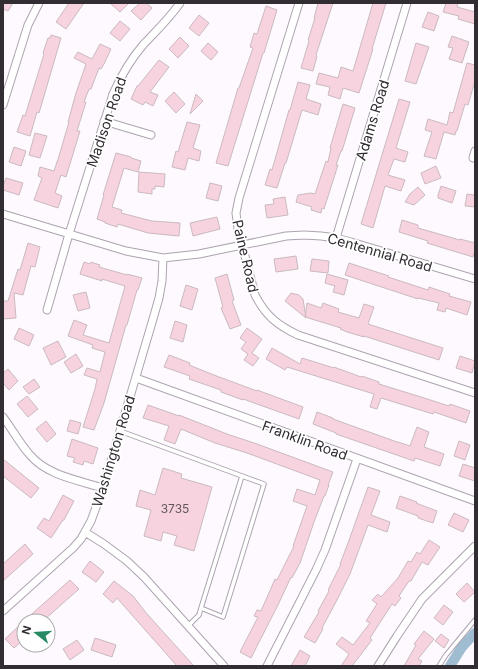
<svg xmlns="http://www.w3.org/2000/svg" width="478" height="669" font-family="Inter,sans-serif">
<rect width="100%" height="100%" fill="#fdf9ff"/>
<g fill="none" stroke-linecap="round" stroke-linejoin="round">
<path stroke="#a0bcd1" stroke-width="10" d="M450,666l12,-19 13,-14"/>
</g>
<path fill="#f6d3de" stroke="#cbbabf" d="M3,3h10l-5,8 -5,-2z
M69,3h15l-18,26 -10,-7z
M110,3h19l-9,9z
M140,3h6l6,5 -11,12 -10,-9z
M318,3h15l-17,52 1,1 -4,15 -12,-3 8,-27 -1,-1 7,-22h-1z
M373,3h13l-14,46h1l-14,44 -16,-5 -3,11 -12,-4 2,-8 -14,-3 3,-11 19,5 3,-11 12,4z
M446,3h12l-1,4 18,5v12l-17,-5 1,-3 -16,-4z
M266,6l11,4 -13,43h-1l-35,113 -12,-3 22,-75h1l14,-40 -3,-1 4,-14 3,1z
M428,12l11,4 -5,15 -12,-4z
M199,15l10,8 -10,13 -10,-8z
M120,21l10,8 -10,12 -10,-8z
M51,35l10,3 -22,75 -2,-1 -7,24 -13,-4 6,-17 2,1 19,-62 -1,-1 5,-15h2z
M452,36l17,6 -7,21 -13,-4 4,-11 -5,-1z
M180,37l9,9 -11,12 -9,-9z
M208,43l10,9 -7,8 -10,-9z
M416,43l13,4 -13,37 -11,-3z
M100,44l11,5 -7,15 -3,5 -2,-1 -8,21h-2l-5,13h2l-9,29h3l-14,46 -5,-2 -6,18 7,3 -4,12 -24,-8 8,-22 -4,-2 2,-9 14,4 5,-15 10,-34h-1l8,-29 10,-29 -12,-6 4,-6 14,7z
M159,60l10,7 -19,25 8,3 -5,11 -8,-4 -2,3 -12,-6 6,-13h1z
M467,63l8,2v16l-7,24 -3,-1 -8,27h-1l-1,4 -11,-3 -8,27 -12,-3 8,-24 -7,-2 3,-11 19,6 3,-13 3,1z
M298,82l12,3 -4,14 15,5 -3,11 -16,-5 -16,53h-1l-8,25 -12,-3 5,-16 2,1 17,-60h1z
M174,92l11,12 -9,9 -11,-12z
M196,94l7,7 -13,13z
M399,99l11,3 -14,46 12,4 -3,10 -11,-3 -6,16 17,5 -4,11 -16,-5 -12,42 -12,-4z
M343,104l12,4 -13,43h-1l-5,14h2l-14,44 -2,-1 -1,5 -10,-3 1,-3 -16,-5 2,-7 13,-2 4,1 11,-33 2,1 3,-14h-1z
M187,122l13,3 -7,23 8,3 -2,10 -11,-3 -3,12 -13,-3 4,-16 2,1z
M35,133l12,3 -7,22 -11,-3z
M14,147l12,4 -5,15 -12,-4z
M116,153l15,4v1l10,3 -3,11 -14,-4 -12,39 10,3 -1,3 31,8 28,2 -1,13 -31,-3 -30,-9 -1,3 -12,-4v-1l-8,-3 7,-24h-1z
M436,166l5,12 -16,6 -4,-11z
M139,172l26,2 -1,13 -9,-1v3h-3v5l-14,-2z
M6,178l17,5 -4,12 -16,-5v-4z
M210,183l12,3 -4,15 -12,-3z
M441,186l15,5 -4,12 -14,-5v-3z
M418,187l7,8 -11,10 -9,-3 5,-8z
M467,194l8,1v12l-10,-1z
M285,197l3,18 -21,3 -2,-13 9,-1 -1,-5z
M217,217l3,12 -27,7 -3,-13z
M402,220l16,5v3l42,12v-1l15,4v7l-2,7 -46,-14 1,-2 -29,-9z
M28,243l12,4 -5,20 -4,-1 -8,29 -9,-2 2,25 -13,1v-18h5l10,-32 2,1z
M296,256l2,13 -22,3 -2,-13z
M312,259l17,2 -1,12 -18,-2z
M84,262l6,2 1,-2 9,3 -1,2 28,8v-1l15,4 -4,12h-1l-10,35h-1l-22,78 -10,27 -11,-3 12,-38 2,-10 -13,-4 3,-7 13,4 5,-20 -13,-4 1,-3 -25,-9 6,-16 13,5 -4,10 26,8 16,-57 -23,-7v2l-22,-7z
M349,263l40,13 -1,1 40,13 1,-3 21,7 -1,2 22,6 -4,13 -21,-7 -1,4 -8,-2 2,-7 -21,-5v1l-73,-24z
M227,274l7,26 -2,1 9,24 -11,4 -9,-21 2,-1 -8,-29z
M327,274l21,6 -4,15 -11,-3 2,-6 -10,-3z
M186,285l12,4 -6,21 -12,-4z
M86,292l4,16 -12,3 -5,-16z
M291,293l8,2 4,4 3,19 -21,-17z
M307,303l14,5 2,-5 16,6 -1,3 21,6 5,-14 10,3 -6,17 75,24 -4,12 -75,-24v1l-17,-5 -7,-3 1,-1 -36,-11z
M175,321l12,4 -4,17 -13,-4z
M19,328l15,7 -5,11 -15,-7z
M247,328l15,11 -10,14 7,5 -6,8 -9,-6 4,-6 -7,-5 5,-7 -6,-4z
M58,341l8,16 -15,8 -8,-17z
M272,348l28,16 2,-6 32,10v-1l27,10 1,-1 17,6v2l42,13 28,9 1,-2 20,7 -4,12 -32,-11 -1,2 -52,-16 -4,11 -7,-2 4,-13 -87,-27 -2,3 -19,-11z
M76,354l7,12 -12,7 -7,-11z
M169,355l21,8 -1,2 25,10 43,16v-1l46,17 -4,12 -56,-20v1l-22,-8v-2l-32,-11 1,-3 -26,-9z
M460,356l15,5 -3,12 -16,-5z
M8,369l10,12 -9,9 -6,-7v-10z
M34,379l6,8 -11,7 -6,-7z
M27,396l11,13 -10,8 -11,-13z
M148,405l31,11v-1l48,19 30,10 76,28 -5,13h1l-4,11h-1l-10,26 -14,41 -8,15 -1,-1 -13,28 -27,53 -11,-6 18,-35 -4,-1 3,-6 4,1 14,-32 2,1 17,-34h-1l14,-40 -14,-5 4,-12 18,6 5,-15 -73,-27 -32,-10 -34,-14 -6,15 -11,-4 5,-14 -26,-8z
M317,412l16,6v1l64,23h1l12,4 7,-19 12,5 -5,15 20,7 -4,12 -25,-8 -1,3 -78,-27v-1l-23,-9z
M70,420l11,3 -3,11 -11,-3z
M46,421l10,13 -9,8 -11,-13z
M72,439l26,9 -5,16 -9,-3 -1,4 -10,-3 2,-4 -8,-2z
M459,441l11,4 -5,15 -11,-4z
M3,459l36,29 -8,10 -28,-22z
M463,464l12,4v13l-16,-5z
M163,468l19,6 -1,4 31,9 -18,64 -20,-6 3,-9 -14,-4 -2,9 -17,-5 7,-26 -15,-4 4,-16 15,5z
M368,487l12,4 -9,24 19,7 -3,10 -19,-7 -18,49 -13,26 -15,28 1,1 -8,14 -11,-6 15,-25 -1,-1 11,-20 -1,-1 13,-26h-1l8,-21z
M63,495l11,6 -10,19h-1l-12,18 -14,-10 7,-10 5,3z
M400,496l17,6 -1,1 21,8 -4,12 -15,-5v-2l-22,-8z
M454,513l15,7 -6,12 -15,-7z
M429,540l11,7 -12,18 -6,-3 -11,19h-2l-10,15 2,2 -6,8 -3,-2 -22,34 2,2 -20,26h-11l8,-12 -13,-10 6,-7 11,8 17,-22 -4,-2 11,-17 -5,-4 6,-6 3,3 17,-19 10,-17 3,1 6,-10 3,2z
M25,544l8,10 -30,27v-17z
M90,561l14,11 -8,10 -14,-10z
M70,580l9,9 -17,15 -19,17h-19z
M114,581l19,15 14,18 47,52h-17l-60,-68 -4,5 -10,-9z
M467,583l8,9 -11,10 -8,-8z
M444,605l9,7 -10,13 -9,-7z
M24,621v18l-10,9 -9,-9z
M424,631l10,8 -16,20 4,2 -3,5h-15l12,-21 -2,-1z
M441,634l8,6 -5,8 -9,-7z
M95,638l21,7 -4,12 -21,-7z
M77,640l7,10 -14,10 -7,-11z
M300,650l10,6 -5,10h-14z"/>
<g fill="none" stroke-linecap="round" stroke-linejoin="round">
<defs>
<path id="service" d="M120,431l122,45 -41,132 -2,7 -11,11
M201,608l22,9 41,-133 -22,-8
M439,666l7,-11 29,-35"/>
<path id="minor" d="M299,3l-60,195 -3,15 2,16 17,66c11,21 22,30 43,40l177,58
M3,105l25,-80 11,-22
M104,121l47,14
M475,151l-2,7h2
M3,214l123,37 37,7 36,-4 87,-18 18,-1 17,1 15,2 15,4 124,37
M336,238l71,-235
M47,310l22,-76 44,-140c8,-18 17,-34 30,-49 13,-14 26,-26 37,-42
M136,378l339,123
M3,417c9,12 17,27 27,38 18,21 48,25 73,33
M85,532l19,12 23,17 17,16 80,89
M3,611l70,-63 8,-9 10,-18 12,-33 50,-169 6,-21 3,-17 1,-23
M267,666l49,-96 9,-20 32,-91
M378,666l19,-30 25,-37 53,-53"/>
</defs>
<use href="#service" stroke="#ada3b0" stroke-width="5.5"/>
<use href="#minor" stroke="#ada3b0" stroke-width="9"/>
<use href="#service" stroke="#fff" stroke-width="3.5"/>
<use href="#minor" stroke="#fff" stroke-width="7"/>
</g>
<g text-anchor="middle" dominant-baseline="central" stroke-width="3.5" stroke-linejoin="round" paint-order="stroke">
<g font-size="12" fill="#62565d">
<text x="175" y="508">3735</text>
</g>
<g font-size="14" fill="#312d32" stroke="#fff">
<text transform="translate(372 120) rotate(-73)">Adams Road</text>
<text transform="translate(106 122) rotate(-71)">Madison Road</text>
<text transform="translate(380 252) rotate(16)">Centennial Road</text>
<text transform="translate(246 256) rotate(77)">Paine Road</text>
<text transform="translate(305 440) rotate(20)">Franklin Road</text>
<text transform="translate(113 451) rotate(-73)">Washington Road</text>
</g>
</g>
<rect width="478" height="669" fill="none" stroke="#312d32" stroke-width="8"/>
<g transform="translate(36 633) rotate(287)"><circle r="19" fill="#ffffff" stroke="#adabad"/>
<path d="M0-3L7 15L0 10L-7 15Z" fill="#288a63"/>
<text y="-6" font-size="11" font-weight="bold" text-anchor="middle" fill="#312d32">N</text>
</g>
</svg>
